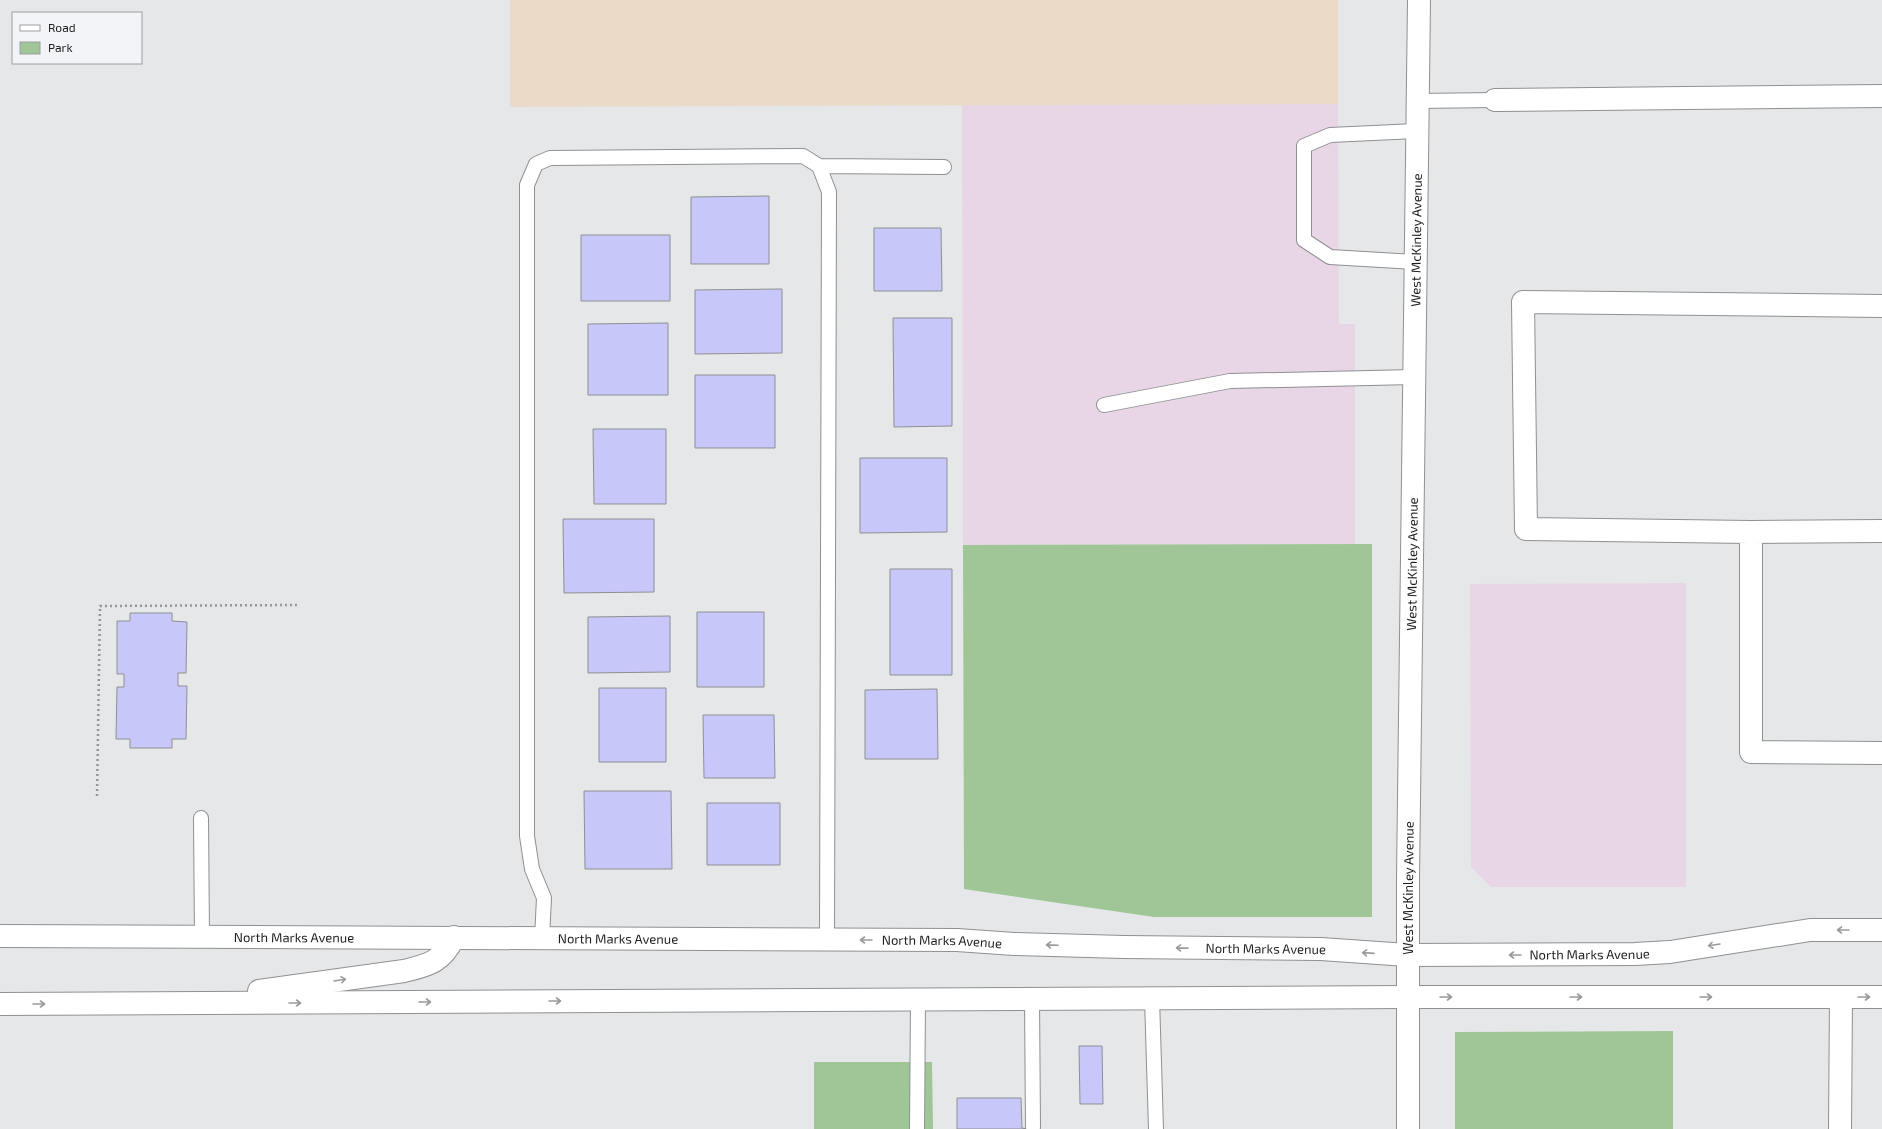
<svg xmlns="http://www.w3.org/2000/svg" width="1882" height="1129" font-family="'Exo 2',sans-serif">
<rect width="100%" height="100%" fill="#e5e7e9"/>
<path fill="#e8d6e7" d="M1338,104l1,220h16v220l-392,1 -1,-440z
M1686,583v304h-195l-20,-20 -1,-283z"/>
<path fill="#ebdac8" d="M510,0h828v104l-828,3z"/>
<path fill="#a0c697" d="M1372,544v373h-218l-190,-28 -1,-344z
M1673,1031v98h-218v-97z
M814,1062h118l1,67h-119z"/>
<path fill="#c8c7f9" stroke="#8f8f91" d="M769,196v68h-78v-67z
M874,228h67l1,63h-68z
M581,235h89v66h-89z
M782,289v64l-87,1v-64z
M893,318h59v108l-58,1z
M668,323v72h-80v-71z
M695,375h80v73h-80z
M593,429h73v75h-72z
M860,458h87v74l-87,1z
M563,519h91v73l-90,1z
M890,569h62v106h-62z
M697,612h67v75h-67z
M130,613h42v8l15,1 -1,51h-8v13h9l-1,53h-14v9h-42v-9h-14l1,-52h7v-13h-7v-53h13z
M670,616v56l-82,1v-56z
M599,688h67v74h-67z
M937,689l1,70h-73v-69z
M703,715h71l1,63h-71z
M584,791h87l1,78h-87z
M707,803h73v62h-73z
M1079,1046h23l1,58h-23z
M957,1098h64l1,30 5,1h-70z"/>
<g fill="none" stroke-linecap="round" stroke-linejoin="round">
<defs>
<path id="service" d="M1417,101l78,-1
M819,166l125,1
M1415,262l-85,-5 -26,-17v-94l26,-11 86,-4
M1104,405l126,-24 184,-4
M201,818l1,119
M542,938l2,-40 -12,-29 -5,-33v-651l9,-21 14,-6 253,-2 16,10 10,26 -2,747
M1152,998l4,131
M1032,999l1,128
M917,1129l1,-129"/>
<path id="minor" d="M1495,100l387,-4
M1882,306l-359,-4 3,227 225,3 131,-1
M1751,532v220l131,1
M1840,1129l1,-132"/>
<g id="secondary">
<path id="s1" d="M0,936l957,4 57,4 110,3 197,2 86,6 228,-1 35,-2 140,-22h72"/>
<path d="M259,991l145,-20c25,-6 38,-9 50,-34"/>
<path d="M0,1004l1407,-7h475"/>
<path id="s2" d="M1408,1129v-251l11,-878"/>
</g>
</defs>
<use href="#service" stroke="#8e9092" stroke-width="16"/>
<use href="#minor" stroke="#8e9092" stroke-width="24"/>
<use href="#secondary" stroke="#8e9092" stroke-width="24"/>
<path stroke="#959698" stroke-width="2.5" stroke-dasharray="2 3" stroke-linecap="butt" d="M97,796l3,-190 197,-1"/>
<use href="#service" stroke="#fff" stroke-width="14"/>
<use href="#minor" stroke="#fff" stroke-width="22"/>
<use href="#secondary" stroke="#fff" stroke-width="22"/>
</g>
<defs><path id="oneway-shaft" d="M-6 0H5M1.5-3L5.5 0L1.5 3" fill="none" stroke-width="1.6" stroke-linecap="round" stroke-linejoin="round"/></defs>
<g stroke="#999a9a">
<use href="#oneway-shaft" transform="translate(1843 930) rotate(180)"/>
<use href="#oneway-shaft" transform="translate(866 940) rotate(-180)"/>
<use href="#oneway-shaft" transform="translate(1052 945) rotate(-178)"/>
<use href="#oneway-shaft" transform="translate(1714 945) rotate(171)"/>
<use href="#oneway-shaft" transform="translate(1182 948) rotate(-179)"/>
<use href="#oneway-shaft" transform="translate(1368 953) rotate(-176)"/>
<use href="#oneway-shaft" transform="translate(1515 955) rotate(180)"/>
<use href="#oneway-shaft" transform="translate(340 980) rotate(-9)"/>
<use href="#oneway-shaft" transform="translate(1446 997)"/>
<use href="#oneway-shaft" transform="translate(1576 997)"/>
<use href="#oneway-shaft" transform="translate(1706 997)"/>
<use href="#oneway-shaft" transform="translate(1864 997)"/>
<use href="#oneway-shaft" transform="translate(555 1001)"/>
<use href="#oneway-shaft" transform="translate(425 1002)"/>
<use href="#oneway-shaft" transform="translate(295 1003)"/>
<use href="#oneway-shaft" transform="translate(39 1004)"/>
</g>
<g text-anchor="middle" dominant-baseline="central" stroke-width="3" stroke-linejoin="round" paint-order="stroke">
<g font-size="13" fill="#1d1e1f" stroke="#f2f4f7">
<text stroke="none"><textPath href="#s2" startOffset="889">West McKinley Avenue</textPath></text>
<text stroke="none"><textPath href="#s2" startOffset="565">West McKinley Avenue</textPath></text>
<text stroke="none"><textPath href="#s2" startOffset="241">West McKinley Avenue</textPath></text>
<text stroke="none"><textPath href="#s1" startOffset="294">North Marks Avenue</textPath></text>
<text stroke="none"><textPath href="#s1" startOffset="618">North Marks Avenue</textPath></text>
<text stroke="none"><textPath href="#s1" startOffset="942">North Marks Avenue</textPath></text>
<text stroke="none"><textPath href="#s1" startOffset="1266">North Marks Avenue</textPath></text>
<text stroke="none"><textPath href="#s1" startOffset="1590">North Marks Avenue</textPath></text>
</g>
</g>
<rect x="12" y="12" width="130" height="52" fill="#f2f4f7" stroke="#9d9ea1"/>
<rect x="20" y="25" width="20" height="6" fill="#ffffff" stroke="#9d9ea1"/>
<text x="48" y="32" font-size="12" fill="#1d1e1f">Road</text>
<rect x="20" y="42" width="20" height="12" fill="#a0c697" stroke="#9d9ea1"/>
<text x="48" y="52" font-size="12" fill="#1d1e1f">Park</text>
</svg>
